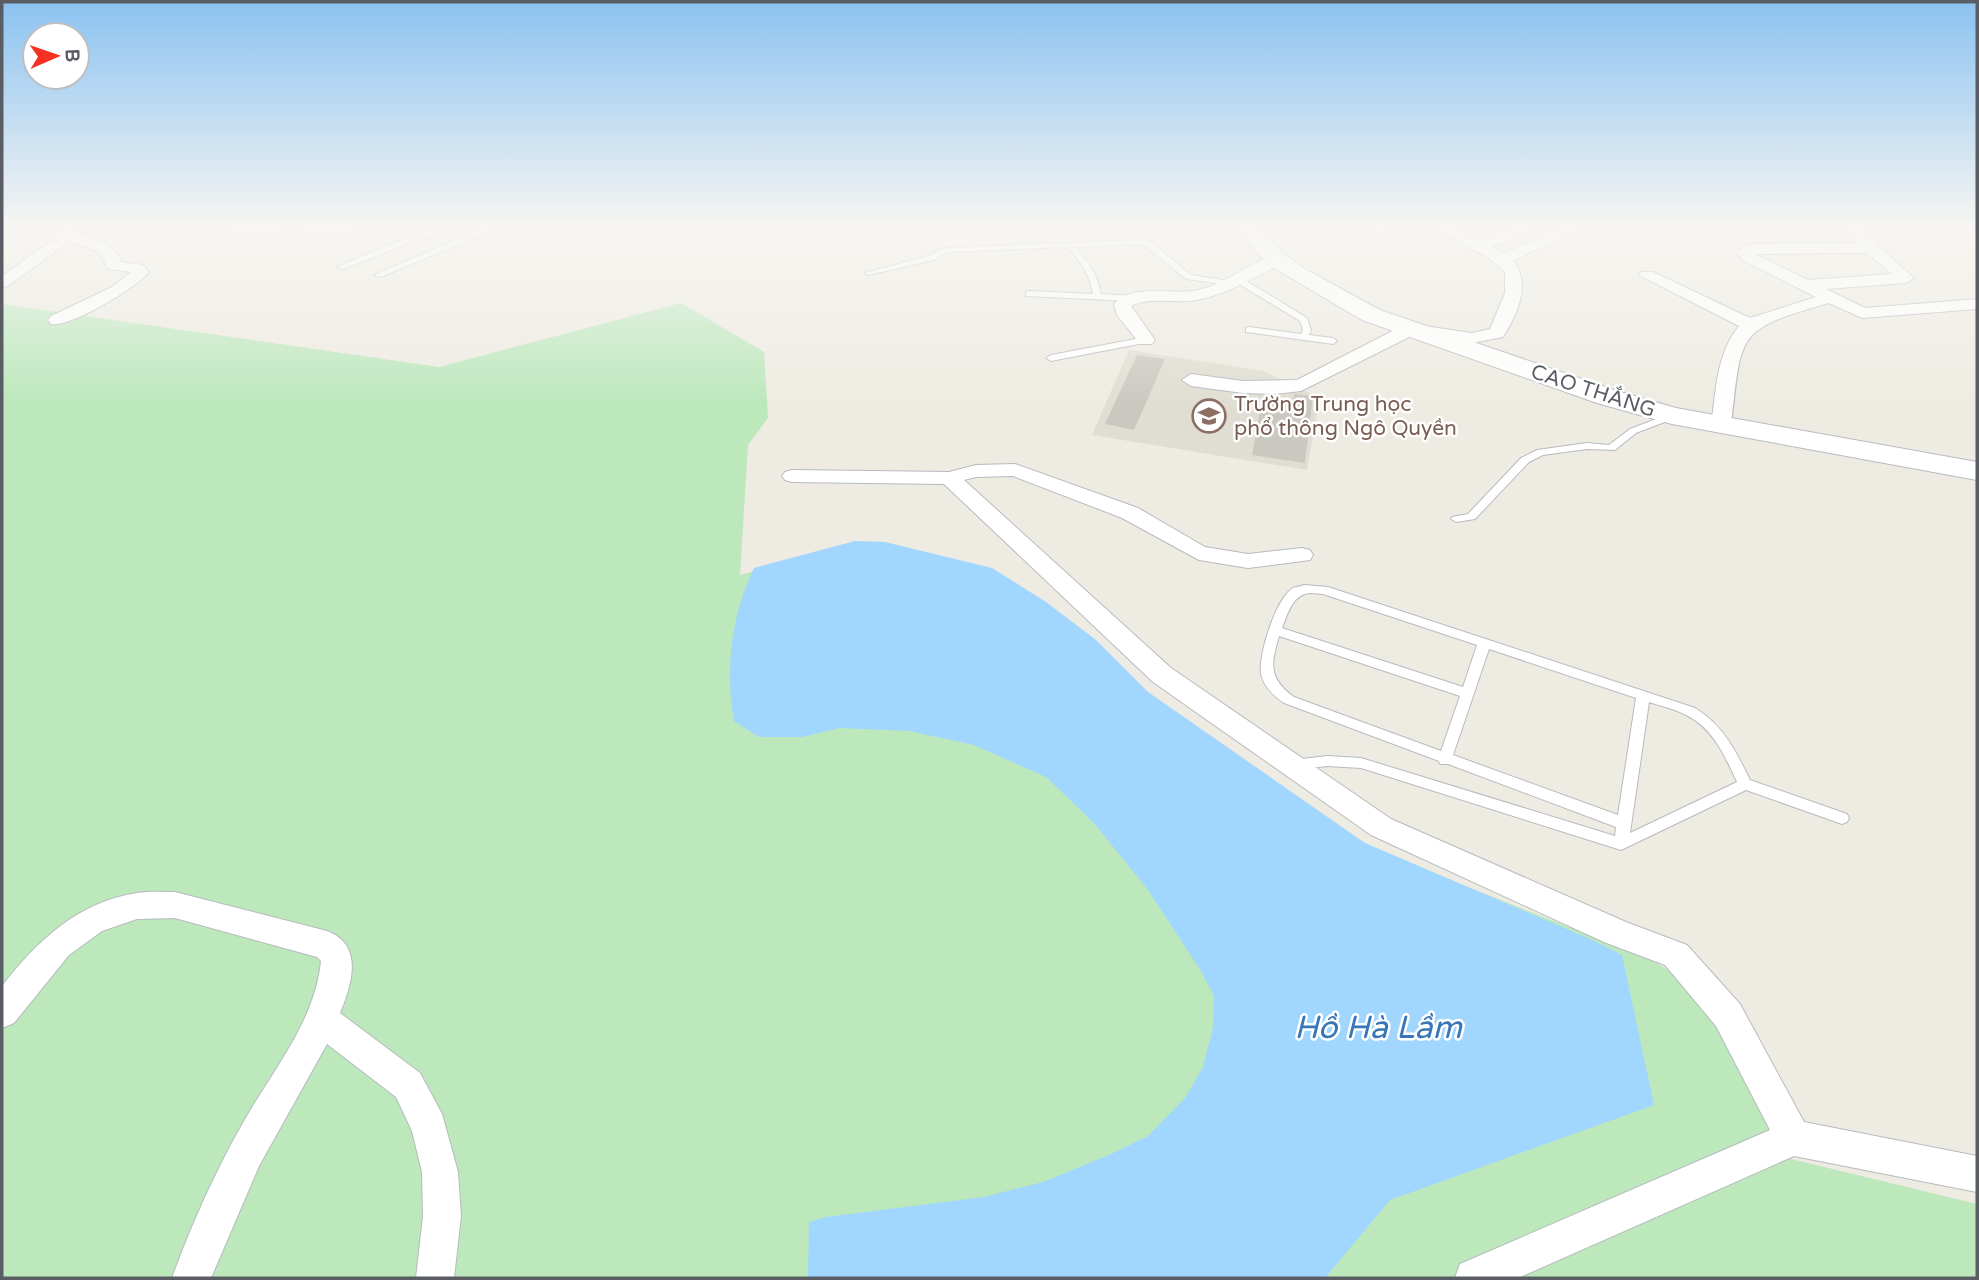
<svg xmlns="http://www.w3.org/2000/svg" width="1979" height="1280" font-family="'Varela Round',sans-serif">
<rect width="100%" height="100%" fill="#eeebe2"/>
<path fill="#e0ddd2" d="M1129,350l135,21 33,17 23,9 -13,73 -215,-35z"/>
<path fill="#bce8bc" d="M681,303l83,49 4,66 -20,27 -8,130 98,-28 326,159 195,138 291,115 59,36 74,162 194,47v74h-1975v-974l437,63z"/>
<path fill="#a1d6ff" d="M855,541l30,1 107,26 54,34 50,38 52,52 217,151 225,96 32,16 32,150 -264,95 -65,78h-517l1,-56 17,-5 158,-20 59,-15 66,-27 39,-19 37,-38 18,-31 10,-39 1,-32 -13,-25 -53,-81 -54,-67 -48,-46 -72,-32 -65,-14 -69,-3 -38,9h-43l-25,-16c-9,-51 -3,-106 20,-153z"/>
<path fill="#cbc8c1" d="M1137,355l28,4 -31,71 -29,-6z
M1294,394l19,2 -8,67 -53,-8 10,-56 30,4z"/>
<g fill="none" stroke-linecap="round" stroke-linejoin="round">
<defs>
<path id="service" d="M206,225l86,4 86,-4c-27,13 -145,13 -172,0z
M449,225h13l-58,20 -60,24 -7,-2 61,-26z
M491,225h36l-4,2 -26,1 -116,49 -7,-2z
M1140,240l11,2 40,33 39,6 4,2 -4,2 -44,-6 -41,-33 -5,-2 -65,3c13,14 23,28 26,47l34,2v4l-3,1 -106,-5v-4l3,-1 64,3c-3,-20 -13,-33 -26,-47l-120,5 -13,8 -66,15 -4,-2 64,-17 17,-8z
M1234,277h6l67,41 4,12 -2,5 24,3 4,3 -4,3 -87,-12v-4l3,-1 52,7 2,-4 -3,-9 -66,-40z
M1146,337l4,3 -1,2 -98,19 -5,-3 5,-3z
M1672,413l5,3 -2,2 -39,15 -21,17 -28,-1 -44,6 -14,7 -54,57 -19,3 -5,-3 1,-2 16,-3 53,-56 16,-8 50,-7 22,2 21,-16z
M1304,585l24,2 367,121c28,17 41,43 55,72l97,34 2,4 -2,4 -5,2 -96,-34 -125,60 -260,-82 -34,-2 -33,4 -5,-1 -2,-4 2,-4 5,-1 33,-4 34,2 254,78 1,-9 -168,-63h-8l-1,-3 -155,-58c-10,-7 -20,-16 -23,-29 -3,-19 15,-76 32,-86 2,-1 9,-2 11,-3zM1310,593l13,1 154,51 -14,42 -181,-59c6,-15 11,-34 28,-35zM1279,636l181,60 -19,55 -147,-54c-26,-19 -23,-33 -15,-61zM1489,649l147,49 -18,117 -165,-60zM1649,702c12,4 26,7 37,13 27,13 39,41 51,67l-107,51z"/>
<path id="minor" d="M59,225h16v7c17,7 41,10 46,30l22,3 6,7c-13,16 -79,56 -98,52l-3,-4 3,-4 61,-29 19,-15 -23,-3 -8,-16 -30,-12 -62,45 -6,2v-12l55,-39z
M1368,225h15l4,7 -3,3h-10z
M1427,225h19l34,16 38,-16h21l-47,22 11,7 64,-29h20l-74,36c19,22 4,54 -10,76l-31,6 -59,-8 -112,56 -26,3 -32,-1 -52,-7 -9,-6 9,-6 52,7 54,-1 107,-55 6,-1 62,9 18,-4 15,-36v-21l-16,-14z
M1845,225h15l17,20 37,33 -8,5 -80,6 39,19 112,-9v10l-115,9 -33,-15c-94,27 -87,29 -98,123l-3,4h-14l-3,-4c5,-34 5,-72 28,-100l-100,-51 2,-3h12l97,46 66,-21 -72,-36 -8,-9 14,-8 109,-1zM1867,253l25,21 -84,6 -53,-26z
M1277,255l8,5 -2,3c-28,14 -55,31 -86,37 -22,4 -46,-4 -66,6l24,34 -3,4h-12l-23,-29 -3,-11c17,-20 55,-10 78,-13 31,-4 55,-28 85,-36z
M1015,464l123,44 67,39 43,7 54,-6 8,2 3,5 -3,5 -62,8 -49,-8 -77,-42 -109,-42 -37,1 -12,3 207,188 220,151 235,103 61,23 53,59 64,118 173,34v36l-183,-36 -276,122h-63l5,-14 310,-134 -54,-104 -51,-61 -61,-23 -233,-107 -218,-153 -209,-198 -152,-2 -7,-2 -3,-4 3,-4 7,-2 157,2 27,-7z
M175,892l152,39c37,14 25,53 13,82l80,60 22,41 16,58 3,44 -7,62h-38l7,-62 -1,-44 -10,-41 -16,-34 -69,-53 -68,122 -48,112h-39c19,-52 43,-106 71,-155 29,-52 72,-101 78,-162l-4,-4 -142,-39 -38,1 -35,12 -33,24 -55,68 -12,5v-42c35,-45 76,-84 135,-93 12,-2 26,-1 38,-1z"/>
<path id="secondary" d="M1231,225h24l30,30 20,14 75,41 237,81 59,17 301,54v18l-305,-56 -75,-21 -235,-83 -93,-55z"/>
</defs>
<use href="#service" stroke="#b7babf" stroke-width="2"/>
<use href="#minor" stroke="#b7babf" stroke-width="2"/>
<use href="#secondary" stroke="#b7bbc1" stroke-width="2"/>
<use href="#service" fill="#fff" fill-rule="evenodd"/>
<use href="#minor" fill="#fff" fill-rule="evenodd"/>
<use href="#secondary" fill="#fff" fill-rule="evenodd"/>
</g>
<linearGradient id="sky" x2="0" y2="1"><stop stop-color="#8bc2f1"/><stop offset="0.56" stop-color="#f7f6f2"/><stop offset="1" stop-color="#f7f6f2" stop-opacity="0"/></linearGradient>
<rect width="1979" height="404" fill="url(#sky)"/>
<defs>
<symbol id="school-ring" viewBox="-11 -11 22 22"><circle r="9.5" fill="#fff" stroke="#8d6e63" stroke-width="1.5"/><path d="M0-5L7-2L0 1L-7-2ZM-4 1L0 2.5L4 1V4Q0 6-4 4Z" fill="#8d6e63"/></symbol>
</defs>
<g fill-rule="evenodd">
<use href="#school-ring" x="1190" y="397" width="38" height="38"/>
</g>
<g text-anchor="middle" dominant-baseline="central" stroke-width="5" stroke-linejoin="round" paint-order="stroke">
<g font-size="21" fill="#5a5e64" stroke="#fff">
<text transform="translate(1593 391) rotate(18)">CAO THẮNG</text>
</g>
<g font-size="21" fill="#785e54" stroke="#fff" text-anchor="start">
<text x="1234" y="404">Trường Trung học<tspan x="1234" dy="24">phổ thông Ngô Quyền</tspan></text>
</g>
<g font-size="32" font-style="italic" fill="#3876b8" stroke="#fff">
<text x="1378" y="1028">Hồ Hà Lầm</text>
</g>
</g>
<rect width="1979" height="1280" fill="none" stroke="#5a5e64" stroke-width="7"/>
<g transform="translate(56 56) rotate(88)"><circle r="33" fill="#ffffff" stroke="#bdbfc1" stroke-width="2"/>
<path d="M0-5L12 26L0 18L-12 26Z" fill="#f43122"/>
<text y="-10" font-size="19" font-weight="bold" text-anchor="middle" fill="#5a5e64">B</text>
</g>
</svg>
